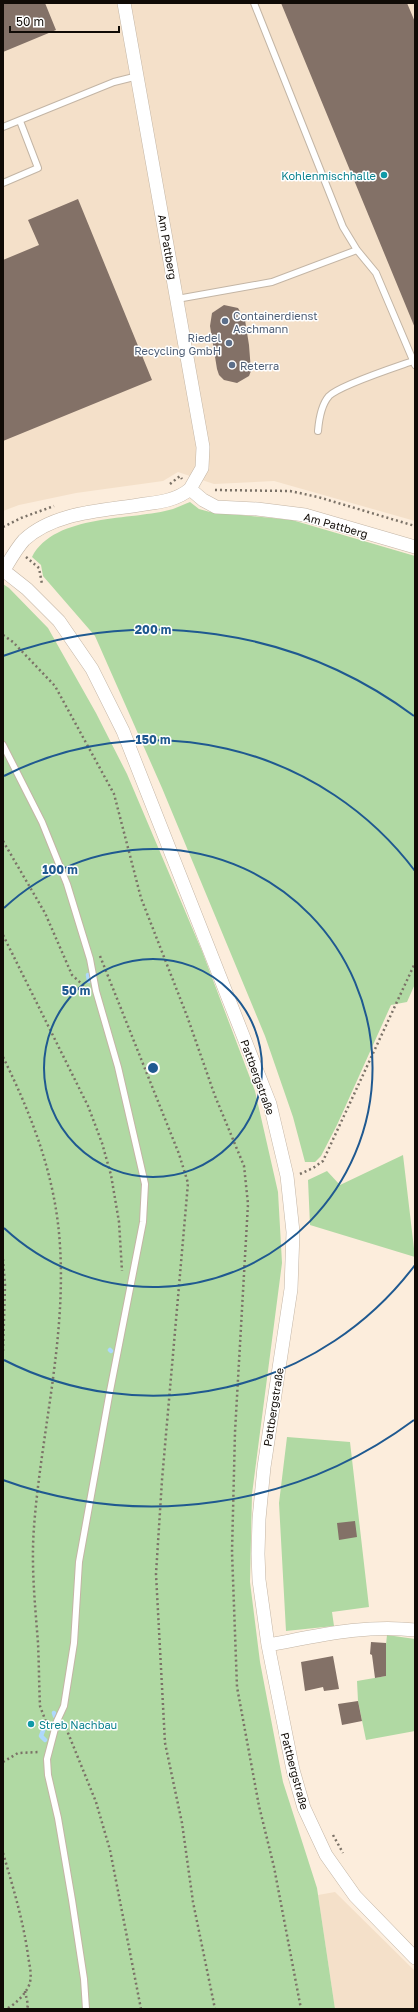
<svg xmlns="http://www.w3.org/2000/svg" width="418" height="2012" font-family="'Golos Text',sans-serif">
<rect width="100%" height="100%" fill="#fceddc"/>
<path fill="#f4e0c9" d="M3,3h412v518l-141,-40 -60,3 -36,-12 -15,9 -87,12 -57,12 -16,6z
M335,1892l80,79v38h-80l-17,-114z"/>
<path fill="#b0d9a3" d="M190,502l9,7 11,3 82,8 123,36v428l-8,18 -16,3 -54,120 -16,31 -6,6h-10l-12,-45 -28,-81 -103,-248 -67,-152 -52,-60 -2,-11 -9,-8c23,-44 100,-36 141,-48 6,-2 11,-5 17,-7z
M3,584l6,4 39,40 48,85 31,61 75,177 53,140 23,101 4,71 -30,231 -2,88 10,80 23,120 34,106 18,121h-332z
M403,1155l12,102 -105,-32 -2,-45 19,-9 13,14z
M287,1437l63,5 19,165 -37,5 2,14 -48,5 -7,-128z
M387,1635l28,4v92l-49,9 -8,-39 -1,-20 29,-5 -2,-12z"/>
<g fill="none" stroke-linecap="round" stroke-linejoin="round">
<path stroke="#aed8fc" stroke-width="4.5" d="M88,975l1,6
M110,1350l1,1
M54,1713l1,3
M44,1728l-3,8 4,4"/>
</g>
<path fill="#837167" d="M3,3h42l11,27 -53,22z
M281,3h126l8,19v306z
M78,199l74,181 -149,61v-181l36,-15 -11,-25z
M224,305l14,3 7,12 4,25 2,26 -2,5 -12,7 -13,-3 -5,-5 -2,-6 -7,-43 2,-13z
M355,1521l2,16 -18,3 -2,-17z
M371,1642l15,1v33l-11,2 -3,-23 -2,-1z
M333,1656l6,33 -15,2 -1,-4 -18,4 -4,-29z
M358,1701l4,20 -20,4 -4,-21z"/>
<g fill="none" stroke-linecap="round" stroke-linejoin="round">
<defs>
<path id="lane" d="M254,3l89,224 14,23 19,23 39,92
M3,127l111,-45 24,-6
M3,183l35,-15 -18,-47
M177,299l95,-17 85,-32
M318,431c1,-12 3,-26 11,-35 11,-11 67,-29 84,-35
M3,745l39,77 25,62 23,75 6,32 22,76 27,117 -2,38 -34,174 -30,166 -5,81 -10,63 -7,15 -10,38 1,16 10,43 14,82 12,79 2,30"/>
<path id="street" d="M124,3l79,444 -1,21 -12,21
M3,570l24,19 32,32 33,48 31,62 147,373 17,72 6,56 -2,57 -27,178 -5,52 -1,35 1,26 9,65 25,125 11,38 22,47 29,41 60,62
M4,570c6,-10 12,-21 20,-30 31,-29 81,-29 121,-36 16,-2 32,-4 45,-15l13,11 13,7 41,2 48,6 110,32
M268,1645c49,-9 98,-21 147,-15"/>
</defs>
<use href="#lane" stroke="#c3b5a5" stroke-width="8"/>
<use href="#street" stroke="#c3b5a5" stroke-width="14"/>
<path stroke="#7b7267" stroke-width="2.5" stroke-dasharray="2 3" stroke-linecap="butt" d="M170,484l10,-8 2,3
M215,490l75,1 28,6 97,29
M3,527l18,-9 33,-12
M26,557l13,11 3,16
M3,635l10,7 42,44 59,108 27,104 46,118 28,80 29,70 4,38 -13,228 -3,120 5,135 22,119 15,61 27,142
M3,841l42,72 27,62 12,11
M3,935l85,171 14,37 9,32 8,47 3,49
M100,956l79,198 9,29 -26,297 -6,94 9,169 17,80 11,79 22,107
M3,1057c30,61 53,121 57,189 6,94 -19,188 -26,281 -3,39 1,77 4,116 1,21 1,42 2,63l6,16
M300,1174l13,-6 10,-7 92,-198
M3,1259l2,26 -2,68
M66,1728l30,74 14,48 31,159
M3,1762l15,-9 21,-1
M333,1835l10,18
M3,1853c10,34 20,67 25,102 1,9 4,18 2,27 -2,10 -15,23 -24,27
M25,1991l3,14 -1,4"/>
<use href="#lane" stroke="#fff" stroke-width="6"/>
<use href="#street" stroke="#fff" stroke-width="13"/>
</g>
<g fill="none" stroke="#1f5990" stroke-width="2">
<circle cx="153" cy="1068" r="109"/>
<path d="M4 908A219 219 0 1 1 4 1228"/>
<path d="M415 1265A328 328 0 0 1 4 1360M4 776A328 328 0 0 1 415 871"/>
<path d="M414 1420A438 438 0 0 1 3 1480M3 656A438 438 0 0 1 414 716"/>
</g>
<g fill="#0f9aa8" stroke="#fff" stroke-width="1.5">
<circle cx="384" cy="175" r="4"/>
<circle cx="31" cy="1724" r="4"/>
</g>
<g fill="#5c6f8a" stroke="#fff" stroke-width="1.5">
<circle cx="225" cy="321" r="4"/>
<circle cx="229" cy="343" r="4"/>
<circle cx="232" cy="365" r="4"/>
</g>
<g text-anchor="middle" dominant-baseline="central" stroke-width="3" stroke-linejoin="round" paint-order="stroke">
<g font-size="11" fill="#0d838f" stroke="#fff" text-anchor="end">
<text x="376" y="175">Kohlenmischhalle</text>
<text x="39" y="1724" text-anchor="start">Streb Nachbau</text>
</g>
<g font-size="11" fill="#100b06" stroke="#fff">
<text transform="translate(168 247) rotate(80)">Am Pattberg</text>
<text transform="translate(336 525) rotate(16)">Am Pattberg</text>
<text transform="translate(258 1077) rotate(70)">Pattbergstraße</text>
<text transform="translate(273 1407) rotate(-81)">Pattbergstraße</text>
<text transform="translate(295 1771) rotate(75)">Pattbergstraße</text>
</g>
<g font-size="11" fill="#4e5e75" stroke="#fff" text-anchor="start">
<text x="233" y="315">Containerdienst<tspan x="233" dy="13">Aschmann</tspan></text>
<text x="221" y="337" text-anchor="end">Riedel<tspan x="221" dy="13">Recycling GmbH</tspan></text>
<text x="240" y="365">Reterra</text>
</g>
</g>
<circle cx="153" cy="1068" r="6" fill="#1f5990" stroke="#fff" stroke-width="2"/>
<g font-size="12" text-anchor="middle" font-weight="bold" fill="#1f5990" stroke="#fff" stroke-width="3" stroke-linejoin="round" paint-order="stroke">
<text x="153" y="634">200 m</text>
<text x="153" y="744">150 m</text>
<text x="60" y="874">100 m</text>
<text x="76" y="995">50 m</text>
</g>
<rect width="418" height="2012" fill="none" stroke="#100b06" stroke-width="8"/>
<path d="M10 26v6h109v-6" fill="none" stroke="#100b06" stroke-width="2"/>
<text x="16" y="26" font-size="12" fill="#100b06" stroke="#ffffff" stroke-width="3" paint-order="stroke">50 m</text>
</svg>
